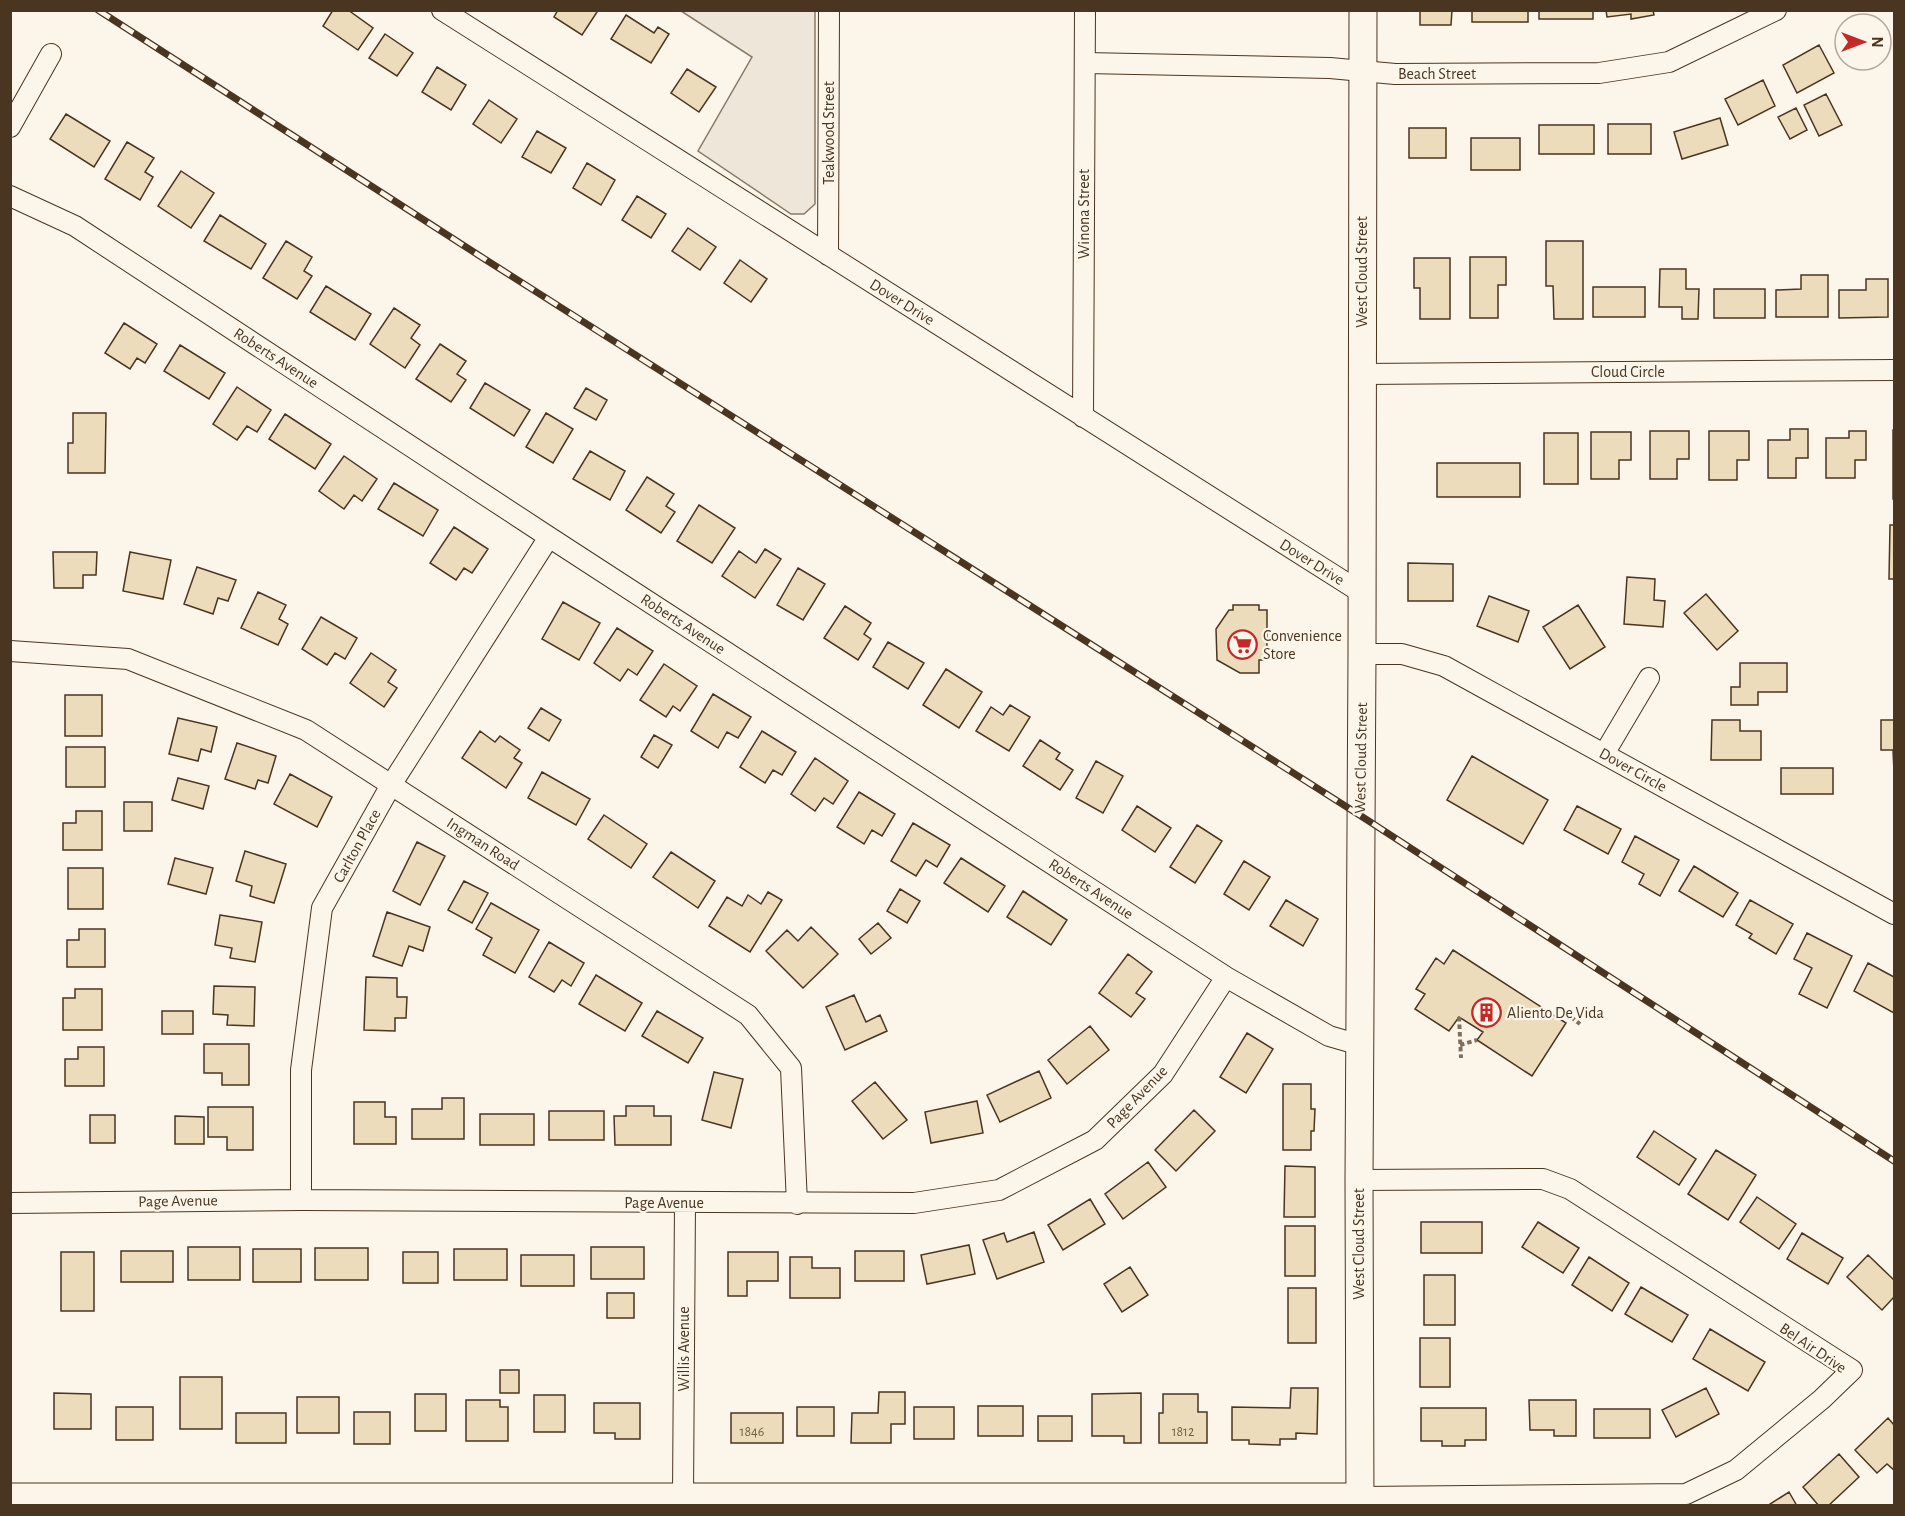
<svg xmlns="http://www.w3.org/2000/svg" width="1905" height="1516" font-family="'Alegreya Sans',sans-serif">
<rect width="100%" height="100%" fill="#fbf6e9"/>
<path fill="#ede6d9" stroke="#887966" stroke-width="1.5" d="M681,11h134v193l-11,10h-13l-93,-63 54,-94z"/>
<path fill="#ecdcbc" stroke="#4a3520" stroke-width="1.5" d="M333,10h15l25,18 -15,22 -35,-24z
M558,10h37l2,2 -15,23 -28,-18z
M1420,10h32l-1,15h-31z
M1472,10h56v12h-56z
M1539,10h54v9h-54z
M1606,10h47l1,5 -23,4v-5l-24,3z
M626,15l28,18 4,-6 11,7 -18,29 -40,-24z
M385,34l28,19 -16,23 -28,-18z
M1819,45l15,28 -37,20 -14,-28z
M437,67l29,18 -15,25 -29,-18z
M687,69l29,18 -17,25 -28,-19z
M1763,80l12,26 -37,19 -13,-26z
M1826,94l16,31 -23,11 -15,-31z
M489,100l28,19 -16,24 -28,-19z
M1796,108l11,22 -17,9 -12,-22z
M66,114l44,27 -16,26 -44,-28z
M1720,118l8,27 -46,14 -8,-27z
M1608,124h43v30h-43z
M1539,125h55v29h-55z
M1409,128h37v30h-37z
M537,131l29,17 -15,25 -29,-16z
M1471,138h49v32h-49z
M127,142l27,16 -9,14 8,5 -13,23 -35,-21z
M587,163l28,17 -14,25 -28,-17z
M181,171l33,22 -23,35 -33,-22z
M637,196l29,18 -15,24 -29,-18z
M220,215l46,29 -15,25 -47,-28z
M688,228l28,19 -16,23 -28,-19z
M286,241l26,16 -8,14 8,5 -15,23 -34,-21z
M1546,241h37v78h-29l-1,-33h-7z
M1470,257h36v28h-8v33h-28z
M1414,258h36v61h-30v-31h-6z
M740,260l27,19 -16,23 -27,-19z
M1660,269h26v20h13l-1,30h-16v-12h-23z
M1801,275h27v42h-52v-27l25,-1z
M1866,279h22v38l-49,1v-28h27z
M326,286l45,28 -16,26 -45,-28z
M1593,287h52v30h-52z
M1714,289h51v29h-51z
M394,308l26,17 -9,13 9,7 -15,23 -35,-24z
M124,323l33,21 -12,19 -8,-5 -7,11 -25,-16z
M440,344l26,17 -9,13 9,6 -15,22 -35,-23z
M180,345l45,28 -16,26 -45,-28z
M485,383l45,27 -16,26 -44,-28z
M237,387l34,23 -14,22 -10,-6 -10,14 -24,-16z
M586,388l21,12 -11,20 -22,-12z
M73,413h33l-1,60h-37v-30h5z
M546,413l27,16 -20,34 -27,-16z
M285,414l46,30 -16,25 -46,-30z
M1790,429h18v29h-12v20h-28v-38h22z
M1893,430h1v69h-1z
M1650,431h39v28h-12v20h-27z
M1709,431h40v29h-12v20h-28z
M1849,431h17v29h-11v18h-29v-40h23z
M1591,432h40v28h-12v19h-28z
M1544,433h34v51h-34z
M590,451l35,20 -15,29 -37,-21z
M344,456l33,23 -15,22 -8,-6 -10,14 -25,-18z
M1437,463h83v34h-83z
M647,477l27,17 -8,12 9,6 -14,21 -35,-23z
M394,483l44,27 -15,26 -45,-27z
M699,505l36,23 -23,35 -35,-22z
M1890,525h4v54h-5z
M454,527l34,22 -16,24 -8,-5 -8,12 -26,-17z
M765,549l16,10 -26,39 -33,-22 17,-25 17,12z
M53,552h44l-1,23h-13v13h-29z
M130,552l41,8 -8,39 -40,-8z
M1408,563l45,1v37h-45z
M197,567l39,13 -8,21 -10,-3 -5,16 -29,-10z
M798,568l27,16 -22,36 -26,-15z
M1627,577l28,2 -1,21 11,1 -2,26 -39,-3z
M258,592l28,13 -7,14 9,5 -10,21 -37,-17z
M1706,594l32,37 -21,19 -33,-37z
M1489,596l40,15 -11,31 -41,-16z
M563,602l37,21 -21,37 -37,-21z
M1233,605h26v5h8v50h-8v13h-19l-23,-13 -1,-31 13,-19h4z
M1578,605l27,42 -35,22 -27,-42z
M845,606l26,17 -7,11 7,5 -13,21 -34,-22z
M321,617l36,21 -12,21 -10,-6 -8,12 -25,-16z
M617,628l36,23 -16,24 -9,-6 -8,12 -26,-18z
M888,642l36,21 -16,26 -35,-22z
M371,653l25,17 -8,12 9,6 -13,19 -34,-24z
M1740,663h47v29h-29v13h-27v-18h9z
M664,664l33,22 -17,25 -7,-5 -7,11 -26,-17z
M946,669l36,23 -23,36 -36,-23z
M713,694l38,23 -13,21 -11,-6 -9,16 -27,-17z
M65,695h37v41h-37z
M1010,705l20,12 -21,34 -33,-20 15,-24 12,8z
M541,708l20,12 -12,21 -21,-13z
M178,718l39,9 -6,25 -10,-3 -3,12 -29,-7z
M1712,720h28v11h21v29h-50z
M1881,720h13v52l-1,-22h-12z
M480,731l15,11 5,-6 20,14 -6,8 8,5 -16,25 -44,-30z
M762,731l34,21 -14,23 -9,-5 -8,13 -25,-16z
M654,735l18,10 -14,23 -17,-11z
M1040,740l20,13 -4,6 17,11 -13,20 -37,-24z
M237,743l39,13 -8,27 -10,-3 -3,9 -30,-10z
M66,747h39v40h-39z
M1472,756l76,44 -25,44 -76,-44z
M815,758l33,23 -15,23 -9,-6 -9,13 -24,-17z
M1096,761l27,15 -20,37 -27,-15z
M1781,768h52v26h-52z
M542,772l48,27 -14,26 -48,-27z
M290,774l42,23 -15,30 -43,-23z
M178,778l31,8 -6,23 -31,-9z
M859,792l36,22 -13,22 -10,-6 -8,14 -27,-17z
M124,802h28v29h-28z
M1137,806l34,22 -16,24 -33,-22z
M1577,806l44,23 -13,25 -44,-24z
M76,811h26v39h-39v-27h13z
M604,815l43,29 -16,24 -43,-29z
M913,823l37,22 -13,22 -11,-7 -10,16 -25,-15z
M1197,825l25,16 -27,42 -25,-16z
M1635,836l44,24 -19,36 -21,-12 5,-10 -22,-12z
M417,842l28,14 -25,49 -27,-14z
M245,851l41,13 -12,39 -24,-7 2,-10 -16,-5z
M671,852l44,29 -17,27 -45,-31z
M175,858l38,10 -7,26 -38,-10z
M961,858l44,28 -17,26 -44,-29z
M1244,861l26,16 -21,33 -25,-16z
M1694,866l44,27 -15,24 -44,-26z
M68,868h35v41h-35z
M464,881l24,12 -16,30 -24,-13z
M900,889l20,12 -13,22 -20,-12z
M1023,891l44,29 -16,25 -44,-28z
M768,892l14,8 -32,52 -41,-26 18,-29 15,9 6,-11 13,9z
M1286,900l32,19 -15,27 -33,-20z
M1750,900l43,24 -17,30 -27,-16 3,-4 -16,-9z
M491,903l48,27 -24,43 -32,-18 9,-17 -16,-9z
M387,912l43,15 -7,24 -14,-5 -7,20 -29,-10z
M220,915l42,7 -7,40 -25,-4 2,-10 -17,-3z
M878,923l13,15 -20,16 -12,-15z
M811,927l27,27 -35,34 -37,-37 21,-21 11,11z
M79,929h26v38h-38v-27h12z
M1807,933l45,23 -25,52 -28,-14 13,-26 -18,-9z
M549,942l35,21 -13,23 -9,-6 -8,12 -25,-15z
M1453,950l113,73 -34,53 -55,-36 6,-8 -24,-15 -10,14 -34,-22 10,-15 -9,-5 20,-31 8,6z
M1128,954l24,18 -16,21 9,6 -14,18 -32,-24z
M1868,963l26,14v36l-40,-22z
M596,975l46,28 -17,28 -46,-27z
M366,977l31,1v19h10l-1,21h-11v13l-31,-1z
M214,986l41,1 -1,39 -27,-1 1,-10 -15,-1z
M75,989h27v41h-39v-32h12z
M854,995l12,27 14,-7 7,16 -42,19 -19,-43z
M162,1011h31v23h-31z
M657,1011l46,27 -15,25 -46,-27z
M1090,1026l19,24 -42,34 -19,-24z
M1247,1033l26,16 -27,44 -26,-16z
M204,1044h45v41h-27v-12h-18z
M78,1047h26v39h-39v-27h13z
M1039,1071l12,27 -51,24 -13,-27z
M714,1072l29,7 -12,49 -29,-8z
M875,1082l32,38 -24,19 -31,-38z
M1283,1084h28v25h4l-1,22h-3v19h-28z
M442,1098h22v41h-52v-30h30z
M977,1101l6,32 -52,10 -6,-31z
M354,1102h31v15h11v27h-42z
M626,1106h28v10h17v29h-56l-1,-29h12z
M208,1107h45v43h-26v-13h-19z
M1194,1110l21,21 -39,40 -21,-21z
M549,1111h55v29h-55z
M480,1114h54v31h-54z
M90,1115h25v28h-25z
M175,1116l29,1v27h-29z
M1654,1131l42,28 -17,26 -42,-28z
M1716,1150l40,25 -28,45 -40,-26z
M1148,1162l18,25 -43,32 -18,-25z
M1285,1166l30,1v50h-31z
M1757,1197l39,27 -17,25 -39,-27z
M1090,1199l15,25 -42,26 -15,-25z
M1421,1222h61v31h-61z
M1538,1222l41,26 -16,25 -41,-26z
M1285,1226h30v50h-30z
M1034,1232l10,30 -47,17 -14,-39 21,-7 3,9z
M1802,1233l41,25 -15,26 -41,-25z
M969,1245l6,29 -48,10 -6,-29z
M188,1247h52v33h-52z
M591,1247h53v32h-53z
M315,1248h53v32h-53z
M253,1249h48v33h-48z
M454,1249h53v31h-53z
M121,1251h52v31h-52z
M855,1251h49v30h-49z
M61,1252h33v59h-33z
M403,1252h35v31h-35z
M728,1252h50v29h-31v15h-19z
M521,1255h53v31h-53z
M1868,1255l26,25v17l-12,13 -35,-33z
M790,1257h22v11h28v30h-50z
M1589,1257l40,26 -17,28 -40,-26z
M1130,1267l18,28 -26,17 -18,-28z
M1424,1275h31v50h-31z
M1641,1287l47,28 -16,27 -47,-28z
M1288,1288h28v55h-28z
M607,1293h27v25h-27z
M1710,1329l55,33 -17,29 -55,-32z
M1420,1338h30v49h-30z
M500,1370h19v23h-19z
M180,1377h42v52h-42z
M1291,1388h27l-1,46 -21,-1v6h-16v6l-31,-1v-4h-17v-33l58,1z
M1706,1388l13,26 -43,23 -14,-27z
M879,1392h26v32h-14v19h-40l1,-30h26z
M54,1393l37,1v35h-37z
M1141,1393v50h-17v-7h-32v-42z
M415,1394h31v37h-31z
M1163,1394h35v18h9v31h-48v-30h4z
M534,1395h31v37h-31z
M297,1397h42v36h-42z
M466,1400h34v7h8v34h-42z
M1529,1400h47v36h-22v-6h-24z
M594,1403h46v36h-25v-6h-21z
M978,1406h45v30h-45z
M116,1407h37v33h-37z
M797,1407h37v29h-37z
M914,1407h40v32h-40z
M1421,1408h65v32h-21v6h-23v-5h-21z
M1594,1409h56v29h-56z
M354,1412h36v32h-36z
M236,1413h50v30h-50z
M731,1413h52v30h-52z
M1038,1416h34v25h-34z
M1888,1418l6,7v45l-7,-6 -10,9 -22,-23z
M1839,1454l20,23 -31,29h-9l-16,-19z
M1789,1492l8,14h-30z"/>
<g fill="none" stroke-linecap="round" stroke-linejoin="round">
<defs>
<path id="street" d="M442,10l920,583
M1085,63l245,5 65,6 204,-1 70,-11 107,-52
M10,127l41,-73
M10,196l65,30 474,311 677,440 103,59 31,9
M828,255l1,-245
M1362,374l532,-4
M1083,417l2,-407
M10,651l118,8 178,71 442,285 43,53 6,136
M1362,654h40l42,12 450,248
M1604,754l45,-76
M1359,1180l184,-1 27,10 282,181 -30,29 -86,71 -50,24 -326,3
M301,1200v-130l21,-162 69,-123 158,-248
M10,1203l291,-3 613,3 85,-13 96,-50 68,-66 63,-97
M683,1496l2,-293"/>
<path id="secondary" d="M10,1497h1350
M1360,1506l-1,-326 3,-526 1,-644"/>
</defs>
<use href="#street" stroke="#4a3520" stroke-width="22"/>
<use href="#secondary" stroke="#4a3520" stroke-width="29"/>
<path stroke="#7f6f5c" stroke-width="4" stroke-dasharray="4.5 3" stroke-linecap="butt" d="M1459,1017l2,41
M1571,1017l9,7
M1460,1045l17,-5"/>
<use href="#street" stroke="#fbf6e9" stroke-width="20"/>
<use href="#secondary" stroke="#fbf6e9" stroke-width="27"/>
<defs>
<path id="rail" d="M98,10l385,248 878,558 533,345"/>
</defs>
<use href="#rail" stroke="#4a3520" stroke-width="7"/>
<use href="#rail" stroke="#fbf6e9" stroke-width="4.5" stroke-dasharray="14" stroke-linecap="butt"/>
</g>
<defs>
<symbol id="supermarket-ring" viewBox="-11 -11 22 22"><circle r="9.5" fill="#fbf6e9" stroke="#c62828" stroke-width="1.5"/><path d="M-6-5.5h2.5l.6 2H6L4.5 2H-2.5L-4.4-4H-6ZM-1.5 3.2a1.3 1.3 0 1 0 .1 0ZM3 3.2a1.3 1.3 0 1 0 .1 0Z" fill="#c62828"/></symbol>
<symbol id="building-ring" viewBox="-11 -11 22 22"><circle r="9.5" fill="#fbf6e9" stroke="#c62828" stroke-width="1.5"/><path d="M-4-6H4V6H1V3H-1V6H-4ZM-2.5-4.3h1.7v1.8h-1.7ZM.8-4.3h1.7v1.8H.8ZM-2.5-1h1.7V.8h-1.7ZM.8-1h1.7V.8H.8Z" fill="#c62828"/></symbol>
</defs>
<g fill-rule="evenodd">
<use href="#supermarket-ring" x="1226" y="628" width="33" height="33"/>
<use href="#building-ring" x="1470" y="996" width="33" height="33"/>
</g>
<g text-anchor="middle" dominant-baseline="central" stroke-width="4.5" stroke-linejoin="round" paint-order="stroke">
<g font-size="14" fill="#725f47">
<text x="752" y="1432">1846</text>
<text x="1183" y="1432">1812</text>
</g>
<g font-size="16" fill="#4a3520" stroke="#fbf6e9">
<text x="1437" y="74">Beach Street</text>
<text transform="translate(829 133) rotate(-90)">Teakwood Street</text>
<text transform="translate(1084 214) rotate(-90)">Winona Street</text>
<text transform="translate(1362 272) rotate(-90)">West Cloud Street</text>
<text transform="translate(902 302) rotate(32)">Dover Drive</text>
<text transform="translate(276 358) rotate(33)">Roberts Avenue</text>
<text x="1628" y="372">Cloud Circle</text>
<text transform="translate(1312 562) rotate(32)">Dover Drive</text>
<text transform="translate(683 624) rotate(33)">Roberts Avenue</text>
<text transform="translate(1361 758) rotate(-89)">West Cloud Street</text>
<text transform="translate(1633 770) rotate(29)">Dover Circle</text>
<text transform="translate(483 844) rotate(33)">Ingman Road</text>
<text transform="translate(357 846) rotate(-61)">Carlton Place</text>
<text transform="translate(1091 889) rotate(33)">Roberts Avenue</text>
<text transform="translate(1137 1097) rotate(-46)">Page Avenue</text>
<text transform="translate(178 1201) rotate(-1)">Page Avenue</text>
<text x="664" y="1203">Page Avenue</text>
<text transform="translate(1359 1244) rotate(-90)">West Cloud Street</text>
<text transform="translate(1813 1348) rotate(34)">Bel Air Drive</text>
<text transform="translate(684 1349) rotate(-90)">Willis Avenue</text>
</g>
<g font-size="16" fill="#4a3520" stroke="#fbf6e9" text-anchor="start">
<text x="1263" y="636">Convenience<tspan x="1263" dy="18">Store</tspan></text>
<text x="1507" y="1013">Aliento De Vida</text>
</g>
</g>
<rect width="1905" height="1516" fill="none" stroke="#4a3520" stroke-width="24"/>
<g transform="translate(1863 42) rotate(90)"><circle r="28" fill="#fbf6e9" stroke="#b4a999" stroke-width="1.5"/>
<path d="M0-4.5L10 22L0 15L-10 22Z" fill="#c62828"/>
<text y="-9" font-size="16" font-weight="bold" text-anchor="middle" fill="#4a3520">N</text>
</g>
</svg>
